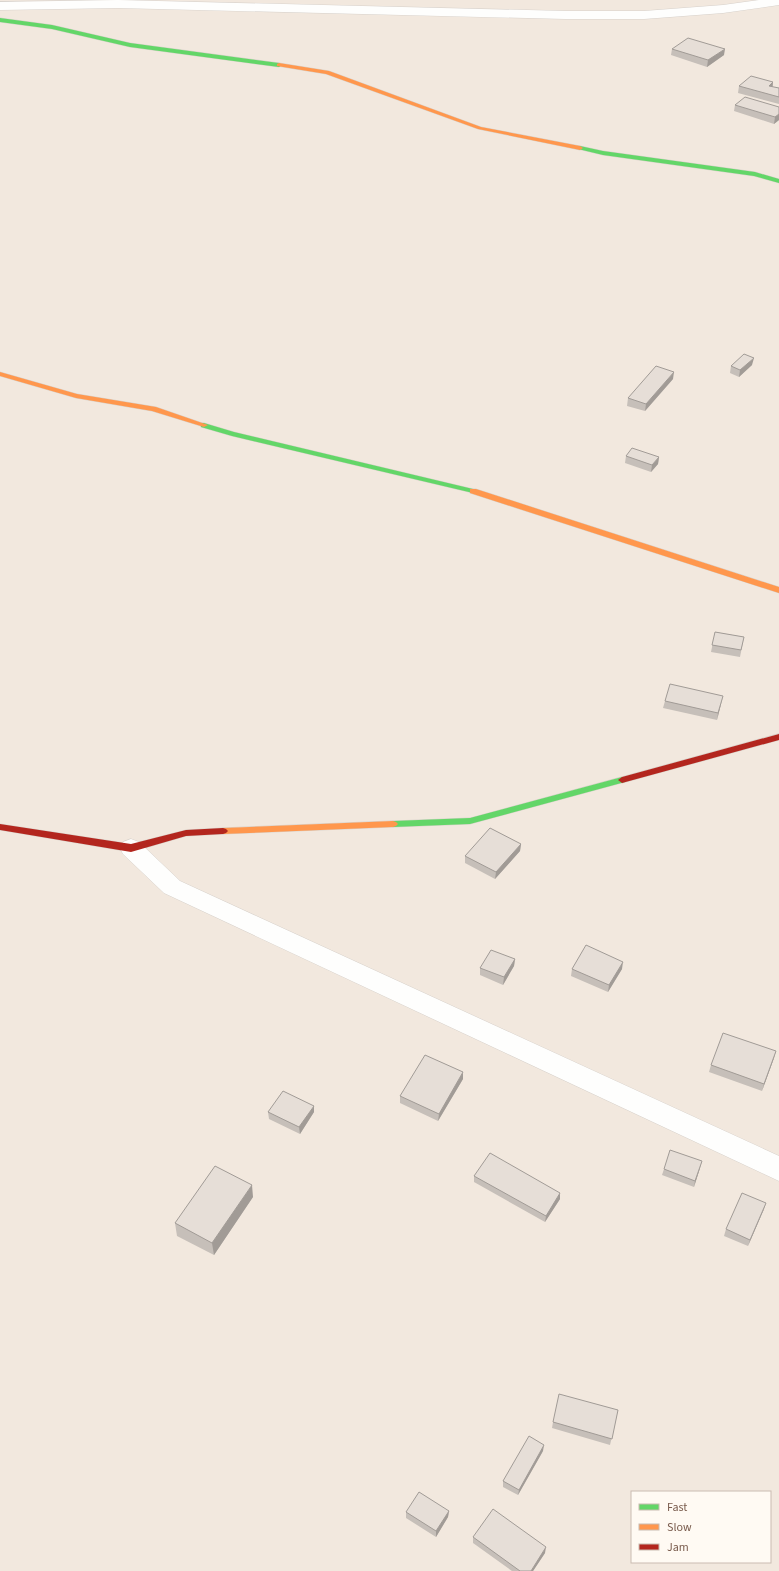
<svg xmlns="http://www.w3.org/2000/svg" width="779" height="1571" font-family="'Source Sans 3',sans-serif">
<rect width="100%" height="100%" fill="#f9f5f0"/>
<path fill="#f2e8de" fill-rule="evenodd" d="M0,0h779v1571h-779zM632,1492h138v70h-138z"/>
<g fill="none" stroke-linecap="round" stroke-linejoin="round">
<defs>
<path id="street" d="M118,0l448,11h78l79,-6 36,-5h20v5l-56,8 -79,6h-78l-448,-11 -118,2v-8z
M131,839l8,3 41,39 599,275v25l-615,-288 -41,-39 -3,-6 3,-6z"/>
<path id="fast" d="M0,18l52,7 78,18 149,20 3,2 -3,2 -149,-20 -78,-18 -52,-7z
M580,146l23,5 152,21 24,7v4l-25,-7 -151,-21 -25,-6v-2z
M201,423h3l30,9 239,57 4,2 -4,2 -241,-57 -31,-9z
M622,777l3,1 1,2 -1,2 -155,42 -77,3 -3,-1 -2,-2 2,-2 3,-1 77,-3z"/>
<path id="slow" d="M279,63l50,8 152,56 99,19 3,2 -3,2 -102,-21 -152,-55 -49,-8v-2z
M0,372l77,22 79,13 52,18 -4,2 -52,-16 -76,-13 -76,-22z
M470,489h6l303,98v6l-309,-100z
M393,821l3,1 2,2 -2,2 -3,1 -170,7 -3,-1 -2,-2 2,-2 3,-1z"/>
<path id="jam" d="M779,734v6l-157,43 -4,-3 4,-3z
M0,824l131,20 55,-14 37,-2 3,1 2,2 -2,2 -3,1 -37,2 -55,16 -131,-22z"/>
</defs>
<use href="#street" stroke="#d7d1cb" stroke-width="1"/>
<use href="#fast" stroke="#d9d2cb" stroke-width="1"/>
<use href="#slow" stroke="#d9d2cb" stroke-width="1"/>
<use href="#jam" stroke="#d9d2cb" stroke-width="1"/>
<use href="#street" fill="#fefefd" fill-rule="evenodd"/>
<use href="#fast" fill="#63d668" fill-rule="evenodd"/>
<use href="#slow" fill="#ff974d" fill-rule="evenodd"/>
<use href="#jam" fill="#b3261e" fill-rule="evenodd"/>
</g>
<path fill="#c6bfb9" d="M672,49l52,6 -17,12 -36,-12z
M773,82v5l6,1v16l-41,-11 1,-7z
M735,105l44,2v13l-5,4 -40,-13z
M752,365l-13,12 -9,-4 1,-7z
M673,379l-28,32 -18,-5 1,-8z
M626,456l33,1 -1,7 -7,8 -26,-9z
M715,632l29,5 -4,20 -29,-5z
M665,701l56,3 -4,16 -54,-12z
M521,844l-1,7 -25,28 -30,-16v-7z
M515,959l-1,7 -11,19 -23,-10v-7z
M572,969h50l-14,23 -37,-16z
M774,1058l-12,33 -53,-19 2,-7z
M463,1079l-25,42 -38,-18v-7z
M314,1106v6l-14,22 -31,-15 -1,-7z
M700,1168l-6,19 -32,-12 2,-6z
M474,1176l86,23 -15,23 -71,-40z
M253,1197l-39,58 -37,-19 -2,-13z
M764,1209l-16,37 -24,-10 2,-7z
M618,1410l-8,35 -58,-17 1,-6z
M543,1451l-25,44 -15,-8v-6z
M449,1511l-1,6 -12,20 -30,-19v-6z
M473,1537l72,16 -12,18h-21l-39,-28z"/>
<path fill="#a19b96" d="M725,49l-1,6 -17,12 1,-7z
M773,82l-1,7 -3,-3z
M779,114v6l-5,4 1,-7z
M754,358l-2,7 -13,12 1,-7z
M674,372l-1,7 -28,32 1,-7z
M659,457l-1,7 -7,8 1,-7z
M723,696l-6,24 1,-7z
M521,844l-1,7 -25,28 1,-7z
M515,959l-1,7 -11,19 1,-8z
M623,962l-1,7 -14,23 1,-7z
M776,1051l-2,7 -12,33 2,-7z
M463,1072v7l-25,42 1,-7z
M314,1106v6l-14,22 -1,-7z
M702,1161l-2,7 -6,19 1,-6z
M252,1185l1,12 -39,58 -2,-12z
M560,1193v6l-15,23 1,-6z
M766,1203l-2,6 -16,37 2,-6z
M544,1445l-1,6 -25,44 1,-5z
M449,1511l-1,6 -12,20v-6z
M546,1547l-1,6 -12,18h-2z"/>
<path fill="#e6ded7" stroke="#a19b96" d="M688,38l37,11 -17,11 -36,-11z
M751,76l22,6 -4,4 10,2v9l-40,-11z
M745,97l34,10v7l-4,3 -40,-12z
M744,354l10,4 -14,12 -9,-4z
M656,366l18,6 -28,32 -18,-6z
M632,448l27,9 -7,8 -26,-9z
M715,632l29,5 -3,13 -29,-5z
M670,684l53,12 -5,17 -53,-12z
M490,828l31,16 -25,28 -31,-16z
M586,945l37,17 -14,23 -37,-16z
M491,950l24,9 -11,18 -24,-9z
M723,1033l53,18 -12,33 -53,-19z
M425,1055l38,17 -24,42 -39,-18z
M283,1091l31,15 -15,21 -31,-15z
M670,1150l32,11 -7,20 -31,-12z
M490,1153l70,40 -14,23 -72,-40z
M215,1166l37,19 -40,58 -37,-20z
M742,1193l24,10 -16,37 -24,-11z
M559,1394l59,16 -6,29 -59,-17z
M529,1436l15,9 -25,45 -16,-9z
M419,1492l30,19 -13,20 -30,-19z
M493,1509l53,38 -15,24h-11l-47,-34z"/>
<rect x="631" y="1491" width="140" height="72" fill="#fffaf3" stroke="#cabbb1"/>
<rect x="639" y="1504" width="20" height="6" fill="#63d668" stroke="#cabbb1"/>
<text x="667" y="1511" font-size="12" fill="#7a5c4d">Fast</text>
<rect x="639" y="1524" width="20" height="6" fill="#ff974d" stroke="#cabbb1"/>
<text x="667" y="1531" font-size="12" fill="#7a5c4d">Slow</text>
<rect x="639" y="1544" width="20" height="6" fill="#b3261e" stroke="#cabbb1"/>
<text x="667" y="1551" font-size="12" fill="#7a5c4d">Jam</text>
</svg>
